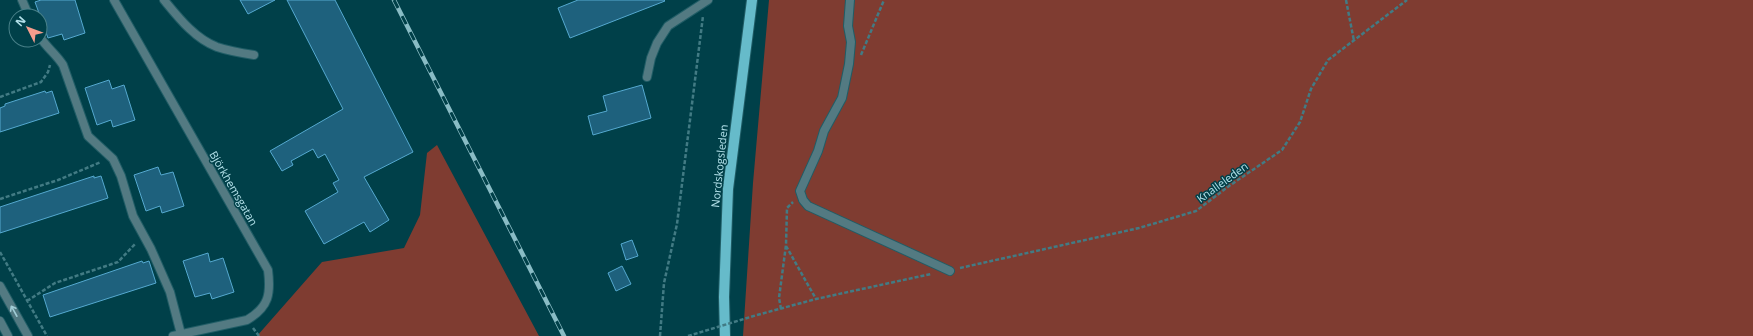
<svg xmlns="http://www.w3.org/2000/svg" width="1753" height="336" font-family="'Open Sans',sans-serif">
<rect width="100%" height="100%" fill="#004049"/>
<path fill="#7f3c31" d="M769,0h984v336h-1010l10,-153z
M437,145l102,191h-282l65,-74 82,-14 16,-33 7,-62z"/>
<path fill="#1e617d" stroke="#55a9d0" d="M41,0h34l10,33 -21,7 -2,-6 -14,4 -13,-36z
M240,0h35l-27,14z
M287,0h48l78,152 -49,25 25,43 -19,12 -6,-10 -40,22 -19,-33 33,-19 -5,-9 6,-3 -14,-26 -7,4 -5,-9 -22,12 2,4 -11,6 -12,-20 73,-42z
M578,0h86l1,1 -95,37 -12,-30z
M109,80l3,9 12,-4 11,35 -22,7 -2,-7 -14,5 -12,-37z
M642,85l9,33 -58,17 -5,-19 19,-5 -4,-15z
M45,91l1,2 6,-2 7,22 -59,19v-24l5,-2v-2z
M158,167l3,8 12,-3 11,34 -22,7 -2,-7 -14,5 -12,-36z
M94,176v2l7,-2 7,22 -108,35v-26z
M632,240l6,16 -12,4 -5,-16z
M208,253l2,9 13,-4 11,34 -22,7 -2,-6 -15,4 -12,-36z
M142,261l1,2 6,-2 7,22 -106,34 -7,-22z
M622,266l9,18 -15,7 -8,-18z"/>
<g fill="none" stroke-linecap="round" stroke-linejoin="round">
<defs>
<path id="service" d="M22,0l7,16
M164,0c14,17 31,39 53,47 12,4 24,6 37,8
M850,0l-2,26 3,16 -2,22 -7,34 -18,33 -6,20 -18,40 3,9 5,6 142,65
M40,37c7,11 16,17 23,28l25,71 25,23 8,17 12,40 18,33 19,43 11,42
M647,77l4,-19 6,-15 11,-17 40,-26"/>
<path id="minor" d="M114,0l154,270c3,24 1,37 -21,50l-74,16"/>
<path id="tertiary" d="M0,286l28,50
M0,321l8,15"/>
<path id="primary" d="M725,336l-1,-39 4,-108 24,-189"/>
</defs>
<use href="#service" stroke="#205d66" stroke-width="10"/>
<use href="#minor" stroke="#205d66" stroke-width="10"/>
<use href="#tertiary" stroke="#205d66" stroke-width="10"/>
<use href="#primary" stroke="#205d66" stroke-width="12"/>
<path stroke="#427b84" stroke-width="2.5" stroke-dasharray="4 2" stroke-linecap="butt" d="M1346,0l8,41
M861,55l23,-55
M0,97l41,-15 7,-10 2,-7
M0,199l58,-19 43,-18
M786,246l30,53
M0,252l47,84
M960,268l179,-40 57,-17 33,-25 53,-36 18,-28 11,-33 17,-29 79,-60
M27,301l28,-18 63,-21 18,-19
M781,309l-2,-11 7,-53 1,-37 6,-6
M757,315l59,-16 115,-25
M253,328l6,8
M660,336l4,-53 13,-59 26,-208"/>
<use href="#service" stroke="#537a82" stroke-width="8"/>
<use href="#minor" stroke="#537a82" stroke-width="8"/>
<use href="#tertiary" stroke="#537a82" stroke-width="8"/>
<use href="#primary" stroke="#66bbca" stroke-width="10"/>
<defs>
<path id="rail" d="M394,0l170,336"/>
</defs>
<use href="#rail" stroke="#89bcc5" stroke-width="4.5"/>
<use href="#rail" stroke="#004049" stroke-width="3" stroke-dasharray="9" stroke-linecap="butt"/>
<path stroke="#427b84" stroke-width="2.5" stroke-dasharray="4 2" stroke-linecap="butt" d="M688,336l69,-21"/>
</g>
<defs><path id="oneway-shaft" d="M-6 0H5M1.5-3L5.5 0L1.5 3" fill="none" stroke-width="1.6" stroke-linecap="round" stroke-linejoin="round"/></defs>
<use stroke="#a0ccd5" href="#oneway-shaft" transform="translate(14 311) rotate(-119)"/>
<g text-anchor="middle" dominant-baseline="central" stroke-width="3" stroke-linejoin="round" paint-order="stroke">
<g font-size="11" fill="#b3e1ea" stroke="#004049">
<text transform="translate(719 166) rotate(-84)">Nordskogsleden</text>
<text transform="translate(1222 182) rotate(-36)">Knalleleden</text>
<text transform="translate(234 188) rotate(60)">Björkhemsgatan</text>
</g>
</g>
<g transform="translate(28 28) rotate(312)"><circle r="19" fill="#004049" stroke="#488089"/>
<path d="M0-3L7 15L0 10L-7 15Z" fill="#f59d8d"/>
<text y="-6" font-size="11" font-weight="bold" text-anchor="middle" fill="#b3e1ea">N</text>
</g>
</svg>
